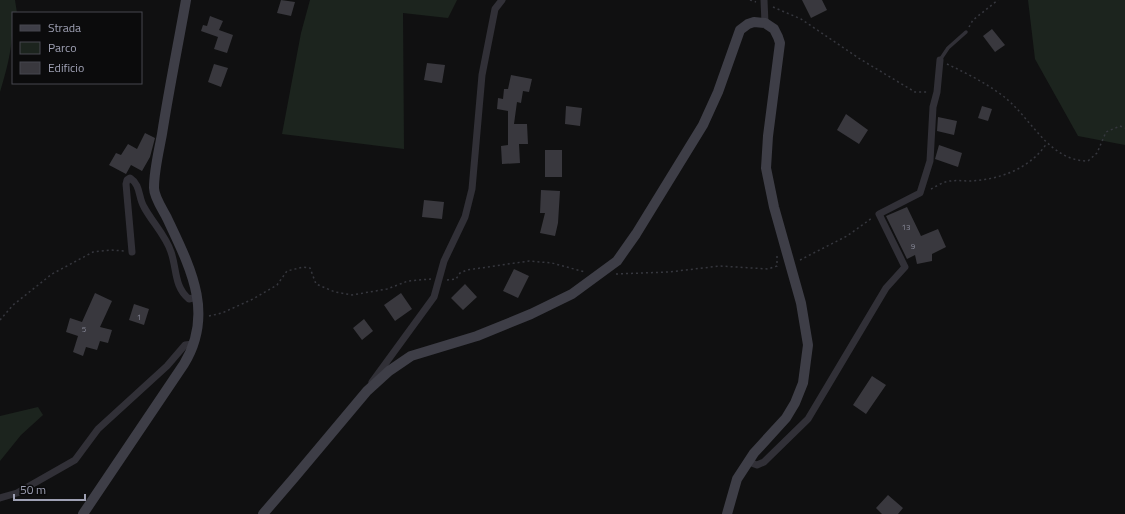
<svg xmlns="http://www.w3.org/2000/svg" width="1125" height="514" font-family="'Titillium Web',sans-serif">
<rect width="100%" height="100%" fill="#101011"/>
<path fill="#1c241e" d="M0,0h15l2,13h-4c0,31 -4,50 -13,79z
M310,0h147l-9,18 -45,-5 1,136 -122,-15 19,-101z
M1028,0h97v145l-47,-9 -43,-77z
M38,407l5,8 -22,20 -21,26v-45z"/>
<path fill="#39383e" d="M281,0l14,2 -4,14 -14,-3z
M802,0h20l5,10 -16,8z
M210,16l13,5 -4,9 14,5 -6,18 -13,-4 4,-12 -17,-6 2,-6 4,1z
M992,29l13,16 -10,7 -12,-16z
M427,63l18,2 -3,18 -18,-3z
M214,64l14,4 -7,19 -13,-5z
M511,75l21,4 -3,13 -6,-1 -2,12 -4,-1 -3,22h13l1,20h-9l1,19 -18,1 -1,-18 7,-1v-34l-11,-2 1,-11 5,1 1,-10h4z
M566,106l16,2 -2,18 -15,-2z
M982,106l10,3 -4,12 -10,-3z
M846,114l22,16 -9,14 -22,-14z
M938,117l19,4 -3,14 -17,-4z
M145,133l10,5 -5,19 -8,14 -11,-6 -5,9 -17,-9 7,-12 5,2 7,-11 9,5z
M939,145l23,8 -4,14 -23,-8z
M545,150h17v27h-17z
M541,190l19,1 -2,32 -3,13 -15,-3 5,-20h-5z
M424,200l20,2 -2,17 -20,-2z
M907,207l14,29 17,-7 8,18 -14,7v7l-15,3 -2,-9 -8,4 -21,-43z
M514,269l15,7 -11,22 -15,-7z
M465,284l12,13 -14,13 -12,-12z
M95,293l17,8 -12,26 12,3 -4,13 -8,-2 -3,9 -11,-3 -3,9 -10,-4 5,-16 -12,-4 4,-14 12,4z
M401,293l11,16 -17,12 -11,-16z
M134,304l15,5 -5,16 -15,-5z
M364,319l9,12 -11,9 -9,-12z
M872,376l14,9 -20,29 -13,-9z
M888,495l15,13 -5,6h-16l-6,-6z"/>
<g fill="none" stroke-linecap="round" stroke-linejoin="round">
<path stroke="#36373e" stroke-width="1.5" stroke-dasharray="2 3" stroke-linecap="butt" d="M750,0l6,2
M773,7l28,12 59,40 55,33h14
M969,27l4,-7 25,-20
M947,64c19,9 39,19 56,32 28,21 45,65 85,65l9,-8 9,-21 14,-6 5,2
M931,189c6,-3 13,-8 20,-8 6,-1 12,0 18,0 30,-1 61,-12 78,-38
M800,260l47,-24 25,-18
M616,274l53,-2 51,-6 48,3 9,-3v-11
M447,280l9,-1 4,-6 7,-3 62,-9 23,2 33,9
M209,316l13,-3 31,-14 24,-14 10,-14 16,-4 7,1 6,16 19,8 17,3 35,-6 21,-8 23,-2
M0,320l13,-15 39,-31 41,-22 18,-2 13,1"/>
<path stroke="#313037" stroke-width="3.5" d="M940,60l8,-12 18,-16"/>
<path stroke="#313037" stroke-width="7" d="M764,0l1,23
M132,252l-6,-68 1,-4 3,-2c11,7 8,19 14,29 8,15 22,29 27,45 6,17 3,35 18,47l8,-2
M372,382l62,-85 10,-36 21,-44 7,-28 10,-114 13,-66 7,-9
M749,462l8,3 7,-3 44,-43 78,-131 19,-21 -26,-53 41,-21 10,-32 3,-54 4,-15 3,-32
M0,498l17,-5 58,-33 23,-31 69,-63 18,-21 8,-1"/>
<path stroke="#3e3e47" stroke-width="10" d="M83,514l101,-150c31,-51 6,-97 -17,-146 -4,-8 -13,-21 -13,-30 0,-18 5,-37 8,-54 7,-45 16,-89 24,-134
M263,514l31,-36 73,-87 22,-20 22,-15 66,-20 54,-22 41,-20 45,-33 19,-27 67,-109 15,-33 22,-62 8,-6 6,-2 11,1 9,6 4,8 2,6 -12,93 -2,32 8,39 27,96 7,42 -5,38 -8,20 -9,15 -32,35 -17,26 -10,35"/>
</g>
<g text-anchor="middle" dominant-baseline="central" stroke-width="4" stroke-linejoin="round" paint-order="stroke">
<g font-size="8" fill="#868796">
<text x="906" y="227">13</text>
<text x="913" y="246">9</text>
<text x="139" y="317">1</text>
<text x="84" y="329">5</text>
</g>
</g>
<rect x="12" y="12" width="130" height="72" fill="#0b0b0c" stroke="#46474f"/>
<rect x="20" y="25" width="20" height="6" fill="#3e3e47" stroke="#46474f"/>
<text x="48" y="32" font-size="12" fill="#9fa1b4">Strada</text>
<rect x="20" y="42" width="20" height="12" fill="#1c241e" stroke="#46474f"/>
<text x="48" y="52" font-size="12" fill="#9fa1b4">Parco</text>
<rect x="20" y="62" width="20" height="12" fill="#39383e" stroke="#46474f"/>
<text x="48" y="72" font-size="12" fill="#9fa1b4">Edificio</text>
<path d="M14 494v6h71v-6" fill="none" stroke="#9fa1b4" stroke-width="2"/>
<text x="20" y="494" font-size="12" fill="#9fa1b4" stroke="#0b0b0c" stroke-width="3" paint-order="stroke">50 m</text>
</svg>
